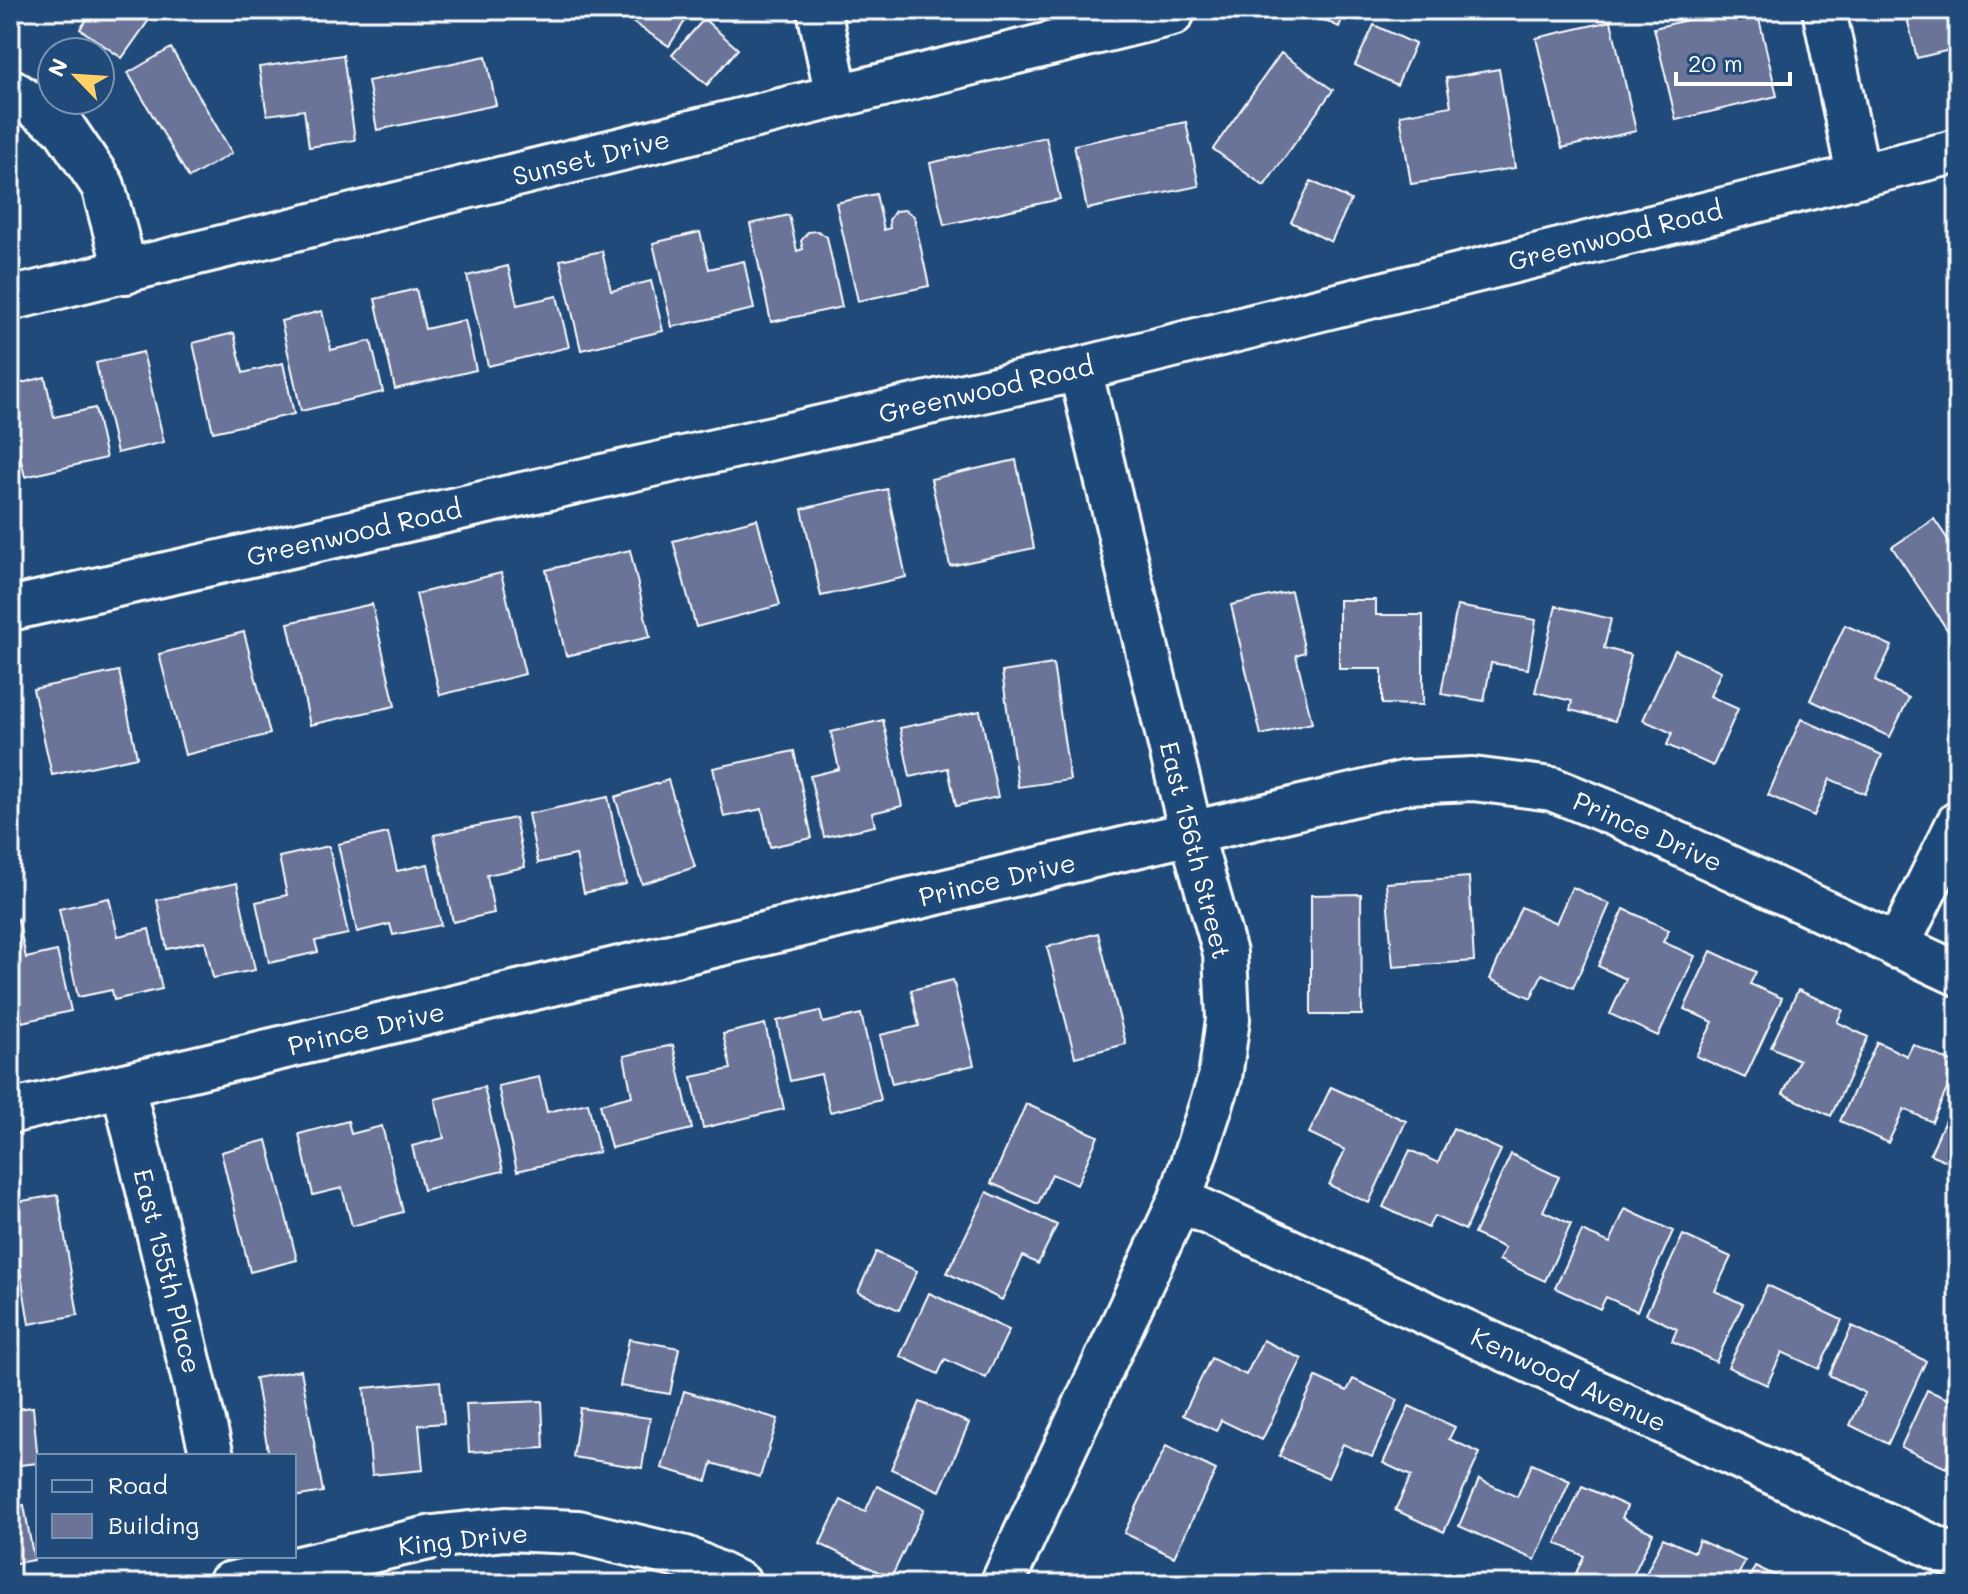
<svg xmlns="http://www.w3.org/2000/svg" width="1968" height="1594" font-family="Mali,sans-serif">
<rect width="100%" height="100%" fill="#1f4a7a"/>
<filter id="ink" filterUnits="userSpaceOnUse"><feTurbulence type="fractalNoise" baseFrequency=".0125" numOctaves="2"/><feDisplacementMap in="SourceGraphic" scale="16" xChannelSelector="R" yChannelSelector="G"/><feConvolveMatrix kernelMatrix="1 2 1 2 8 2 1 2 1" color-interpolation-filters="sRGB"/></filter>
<g filter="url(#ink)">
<path fill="#6b7398" stroke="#fff" stroke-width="2" d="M94,10h62l-34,48 -42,-29z
M614,10h78l-23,36z
M1302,10h44l-7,17z
M1728,10h29l20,86 -101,24 -22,-92z
M1905,10h53v38l-41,10z
M704,19l34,30 -31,36 -35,-30z
M1611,21l25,110 -74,17 -26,-110z
M1374,25l41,19 -18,41 -42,-20z
M171,48l61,105 -43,25 -61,-105z
M1281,53l52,37 -69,96 -51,-37z
M343,55l12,85 -46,7 -5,-37 -37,5 -8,-48z
M486,56l10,49 -119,25 -9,-49z
M1499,69l16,99 -104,16 -11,-69 51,-9 -5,-28z
M1186,122l13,64 -112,23 -13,-64z
M1046,137l14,62 -116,26 -14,-62z
M1311,181l40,19 -20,42 -40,-20z
M876,194l8,36 6,-2 -1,-8 6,-9 10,-1 9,6 15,70 -71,15 -22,-98z
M789,215l8,36 6,-2 -2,-8 7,-9 10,-1 9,6 15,70 -71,15 -21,-98z
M700,232l9,37 35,-8 10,48 -82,18 -19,-84z
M602,251l9,40 40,-10 12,50 -82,19 -21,-90z
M508,266l9,39 40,-9 12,51 -81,19 -21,-90z
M416,289l9,40 40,-9 11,50 -81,19 -20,-90z
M322,311l9,39 40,-9 12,51 -82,19 -20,-90z
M234,333l9,40 40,-10 11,51 -81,18 -20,-89z
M143,352l21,90 -47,11 -21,-90z
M45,377l9,40 41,-9 11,50 -81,19 -15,-64v-27z
M1016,460l18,88 -84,18 -19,-87z
M887,489l19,88 -85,19 -19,-87z
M757,519l23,86 -84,22 -23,-86z
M1934,519l15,22 9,-6v89l-10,7 -56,-84z
M630,550l20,87 -84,19 -20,-86z
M501,573l24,101 -85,21 -24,-101z
M1291,591l14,61 -9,3 16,68 -51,12 -30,-130z
M1339,600h37v15h47v90l-41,-1v-35h-43z
M372,604l23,102 -85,19 -22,-102z
M1457,606l79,14 -8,49 -37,-6 -7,38 -43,-7z
M1556,606l55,13 -7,29 27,7 -16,66 -45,-11 2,-9 -37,-9z
M1845,625l47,21 -17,35 34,17 -19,39 -80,-37z
M244,632l26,102 -85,21 -26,-101z
M1675,650l46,21 -11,25 28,13 -25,57 -46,-21 5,-12 -29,-13z
M1053,664l17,116 -52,7 -16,-115z
M119,671l18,86 -85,18 -19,-86z
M980,711l18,86 -42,9 -8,-38 -38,9 -10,-49z
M1801,719l81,36 -17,39 -35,-15 -16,37 -46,-21z
M883,720l19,86 -30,7 3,13 -51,11 -14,-61 29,-7 -8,-37z
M794,751l18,87 -42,9 -8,-38 -38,8 -11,-49z
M668,780l27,87 -53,17 -27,-87z
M608,797l18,87 -42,9 -8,-38 -38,8 -10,-49z
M515,818l10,49 -38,8 7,38 -41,9 -19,-87z
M388,833l9,38 31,-7 13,61 -48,10 -3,-11 -33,8 -19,-88z
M329,846l19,88 -33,7 3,11 -49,11 -13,-61 31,-7 -8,-38z
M1469,877l5,84 -81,6 -7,-84z
M237,883l18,87 -42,8 -8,-37 -38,8 -10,-49z
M1572,887l38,17 -37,84 -31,-14 -11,24 -41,-19 31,-72 35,16z
M1361,894l1,121h-51v-120z
M109,898l9,38 31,-7 13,60 -48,11 -2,-10 -34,7 -19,-88z
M1624,909l45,21 -6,12 32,14 -37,80 -48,-22 16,-35 -28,-13z
M18,919l8,39 31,-7 14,60 -49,11 -2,-11 -10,2v-92z
M1098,933l28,111 -51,13 -28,-110z
M1711,951l45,21 -6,12 32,14 -37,80 -49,-22 17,-34 -29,-13z
M953,980l21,85 -82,19 -12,-49 39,-9 -8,-36z
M1798,990l45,20 -6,12 31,15 -37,79 -48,-22 16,-34 -28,-13z
M820,1011l3,12 38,-9 20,86 -51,12 -9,-38 -31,7 -13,-60z
M765,1024l19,85 -81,19 -11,-51 39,-8 -8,-35z
M1877,1042l30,14 6,-12 45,21 -26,57 -28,-13 -16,34 -48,-22z
M673,1045l19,84 -81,19 -11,-44 32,-8 -8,-40z
M539,1077l8,35 41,-9 11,49 -82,19 -19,-85z
M484,1087l19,84 -80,19 -11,-44 32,-8 -9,-39z
M1331,1087l75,34 -37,82 -40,-18 16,-35 -36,-17z
M1958,1091v75l-28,-12z
M1026,1104l72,32 -21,49 -25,-11 -14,30 -47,-21z
M348,1121l3,13 31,-8 21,86 -51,14 -10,-38 -29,7 -14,-61z
M1453,1128l48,22 -36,80 -31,-14 -6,12 -45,-21 27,-57 28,13z
M267,1140l30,120 -47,12 -29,-120z
M1511,1154l48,23 -16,34 28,13 -26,57 -46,-21 6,-12 -31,-14z
M987,1192l70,33 -19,39 -15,-8 -21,44 -55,-27z
M58,1195l20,120 -49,9 -13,-80 -6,1v-42z
M1625,1209l48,22 -36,80 -31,-14 -6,12 -45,-21 27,-57 28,12z
M1683,1235l48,22 -16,34 28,13 -27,58 -44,-21 5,-12 -31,-15z
M876,1252l41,19 -18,39 -41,-18z
M1767,1285l75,35 -23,49 -37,-17 -15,33 -39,-18z
M929,1293l80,37 -23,48 -41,-19 -7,15 -38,-18z
M1852,1326l74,35 -38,83 -38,-19 15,-32 -36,-18z
M629,1339l50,9 -9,46 -50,-8z
M1263,1340l39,19 -40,81 -41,-20 -5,11 -33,-16 28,-57 35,17z
M301,1370l22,122 -29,5v-41h-25l-14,-78z
M1316,1377l31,14 6,-12 45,21 -26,57 -29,-13 -15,34 -49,-22z
M440,1381l4,42 -25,2 4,45 -51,5 -8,-87z
M1927,1390l28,12 3,-6v63l-7,-3 -5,12 -45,-21z
M684,1391l94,28 -18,58 -48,-14 -5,18 -45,-13z
M542,1401l2,47 -75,4 -3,-48z
M920,1402l49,21 -29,68 -49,-22z
M1409,1406l46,21 -6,12 31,14 -36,79 -49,-22 16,-34 -28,-13z
M33,1407l5,56 -28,3v-56z
M580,1408l70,10 -8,50 -69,-11z
M1166,1446l50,24 -42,87 -50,-24z
M1532,1464l38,17 -35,79 -76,-34 20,-47 38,18z
M877,1486l47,23 -33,69 -71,-34 21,-44 24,12z
M1582,1486l45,20 -5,12 31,15 -24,51h-58l13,-28 -28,-13z
M24,1505l10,55 -24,4v-56z
M1663,1538l31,14 5,-12 46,21 -11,23h-93z
M1755,1566l38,18h-47z"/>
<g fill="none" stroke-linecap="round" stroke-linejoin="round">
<defs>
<path id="minor" d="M819,10l18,86
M1824,10l34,164
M10,90l52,35 41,61 23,86
M10,299l1162,-285 2,-4
M10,609l1070,-240 878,-218
M1897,947l61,-124
M123,1086l89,370
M10,1112l1397,-330 66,-3 79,10 69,28 337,157
M1180,1200l778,358
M229,1584l204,-47 72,-8 73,3 108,26 54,26
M1002,1584l178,-384 40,-122 8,-59 -3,-66 -34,-120 -111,-464"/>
</defs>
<use href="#minor" stroke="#fff" stroke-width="48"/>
<use href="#minor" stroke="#1f4a7a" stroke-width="42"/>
</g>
</g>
<g text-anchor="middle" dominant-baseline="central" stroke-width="8" stroke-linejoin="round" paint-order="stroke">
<g font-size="26" fill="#fff" stroke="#1f4a7a">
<text transform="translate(591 157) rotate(-14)">Sunset Drive</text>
<text transform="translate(1615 235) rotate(-14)">Greenwood Road</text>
<text transform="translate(986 389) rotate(-13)">Greenwood Road</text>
<text transform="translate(354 532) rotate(-13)">Greenwood Road</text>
<text transform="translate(1648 831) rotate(24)">Prince Drive</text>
<text transform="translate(1196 850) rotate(76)">East 156th Street</text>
<text transform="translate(997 879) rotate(-13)">Prince Drive</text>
<text transform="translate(366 1028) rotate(-13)">Prince Drive</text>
<text transform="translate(168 1271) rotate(76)">East 155th Place</text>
<text transform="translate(1569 1379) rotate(25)">Kenwood Avenue</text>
<text transform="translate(463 1539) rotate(-6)">King Drive</text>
</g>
</g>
<rect width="1968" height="1594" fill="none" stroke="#1f4a7a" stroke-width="40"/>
<rect x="20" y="20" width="1928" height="1554" fill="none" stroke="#fff" stroke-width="3" filter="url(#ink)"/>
<rect x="36" y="1454" width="260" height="104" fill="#1f4a7a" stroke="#7992af" stroke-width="2"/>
<rect x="52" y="1480" width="40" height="12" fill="#1f4a7a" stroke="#7992af" stroke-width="2"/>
<text x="108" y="1494" font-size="24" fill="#ffffff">Road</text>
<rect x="52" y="1514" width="40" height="24" fill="#6b7398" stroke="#7992af" stroke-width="2"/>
<text x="108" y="1534" font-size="24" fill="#ffffff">Building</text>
<g transform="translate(76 76) rotate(295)"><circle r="38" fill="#1f4a7a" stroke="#7992af" stroke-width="2"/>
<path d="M0-6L14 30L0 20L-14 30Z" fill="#ffd166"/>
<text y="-12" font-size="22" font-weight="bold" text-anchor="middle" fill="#ffffff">N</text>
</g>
<path d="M1676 72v12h114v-12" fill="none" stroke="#ffffff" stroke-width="4"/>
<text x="1688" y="72" font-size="24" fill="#ffffff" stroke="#1f4a7a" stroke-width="6" paint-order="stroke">20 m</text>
</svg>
